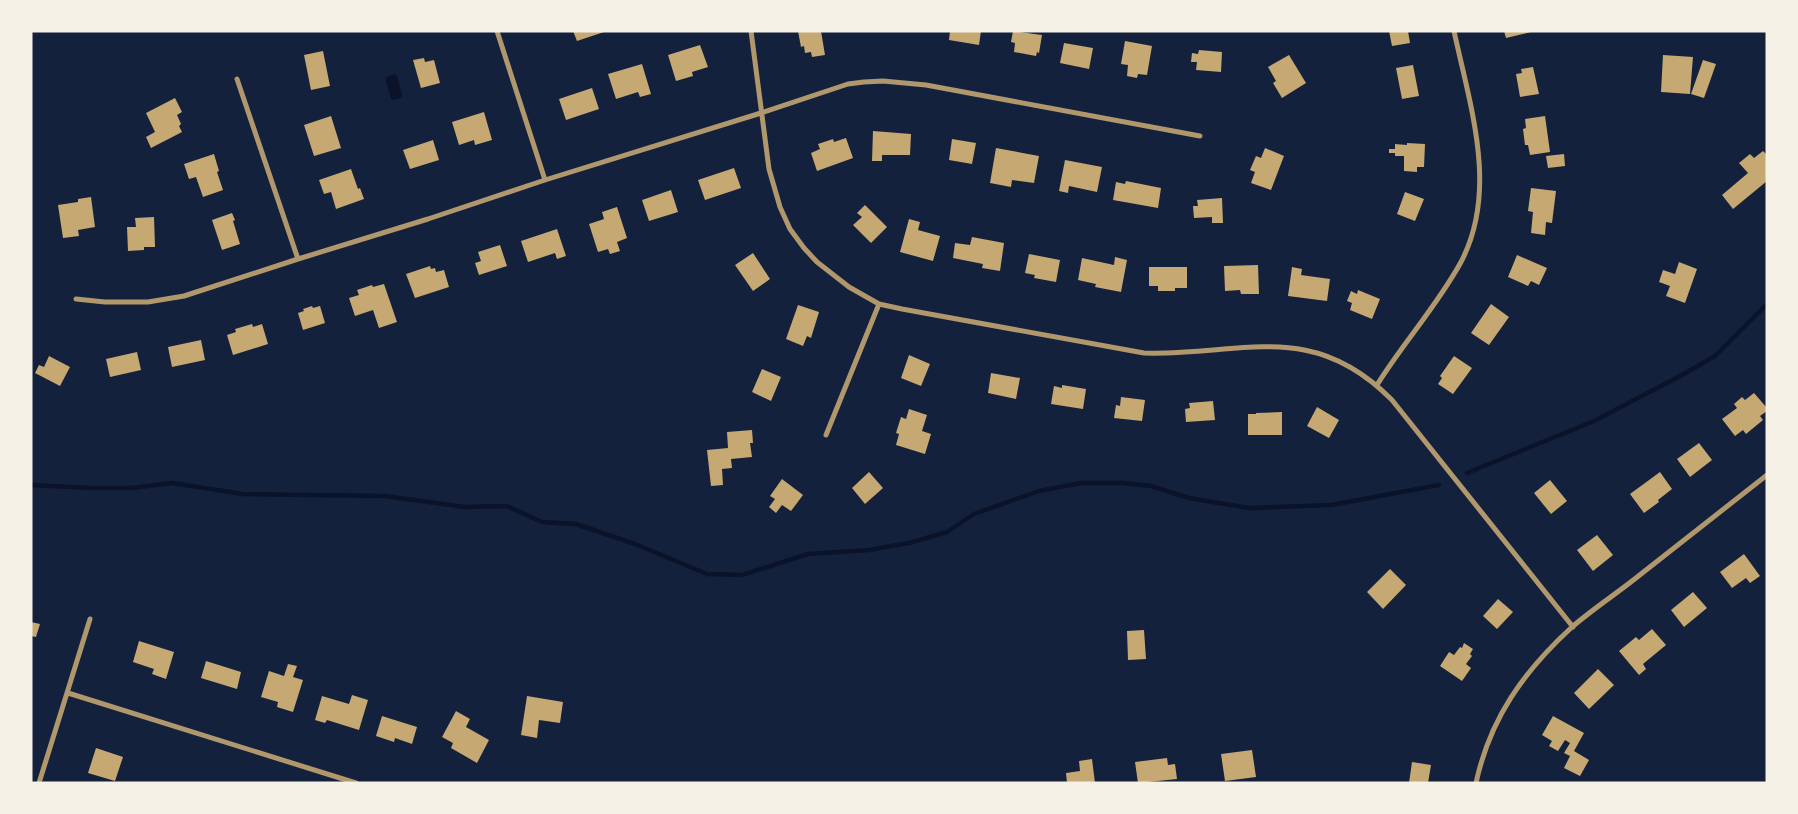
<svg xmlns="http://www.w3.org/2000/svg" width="1798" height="814" font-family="'Varela Round',sans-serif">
<rect width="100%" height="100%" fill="#14213d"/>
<path fill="#0b132b" d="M394,74l3,1 5,20 -1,3 -8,2 -2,-1 -6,-21z"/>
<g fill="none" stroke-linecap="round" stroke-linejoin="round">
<path stroke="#0b132b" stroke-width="4.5" d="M1467,473l127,-52 88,-46 33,-19 52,-52
M31,485l60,3h41l40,-5 71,11 142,2 80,11 42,-1 35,16 34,2 59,20 72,30 35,1 66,-21 61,-4 40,-7 38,-11 27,-18 65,-23 42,-8h41l29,3 38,12 60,10 82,-3 108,-20"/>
</g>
<path fill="#c6a872" d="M573,31h31v1l-27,9z
M798,31h23l4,24 -13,2 -1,-5 -6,1 -1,-7 -3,1z
M950,31h31l-2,14 -30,-5z
M1013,31l29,4 -3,18 -2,-1 -1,4 -22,-4 1,-9 -4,-1z
M1389,31h19l2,12 -18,3z
M1504,31h27v1l-25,6z
M1125,41l27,5 -5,29 -9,-1 -1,4 -10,-2 1,-11 -7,-1z
M1064,43l29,5 -4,21 -29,-6z
M700,45l8,22 -16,5 1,4 -17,5 -8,-26z
M1199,50l23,2 -1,20 -25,-2 1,-8h-6l1,-9 6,1z
M323,51l7,35 -19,4 -7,-35z
M1289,55l17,28 -24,15 -9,-15 3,-2 -8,-14z
M1663,55l30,2 -3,37 -29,-2z
M424,58l1,4 9,-2 6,23 -19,5 -8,-28z
M1703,60l13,4 -12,34 -13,-4z
M642,64l9,30 -11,3 -2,-5 -22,7 -8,-25z
M1413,65l6,31 -17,3 -6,-31z
M1533,67l6,27 -19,3 -4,-23 6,-1 -1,-4z
M592,88l7,21 -33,11 -7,-21z
M175,98l7,14 -5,3 4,9 -2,2 3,6 -31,16 -5,-11 9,-5 -9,-19z
M484,112l8,28 -17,5 -1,-5 -15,5 -7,-23z
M331,116l10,32 -27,8 -10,-31z
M1545,116l5,36 -20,3 -2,-10h-3l-2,-16 3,-1 -1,-9z
M873,131l38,3 -1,21h-28v6h-10z
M846,138l7,20 -36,13 -6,-18 9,-4 -2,-5 15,-5 1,3z
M952,139l24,4 -4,21 -23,-4z
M433,140l6,20 -29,9 -7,-19z
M1407,143l18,1 -1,23h-7v5l-13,-1v-15h-9v-3h-6v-4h6v-5l12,1z
M996,148l43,8 -5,27 -22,-3 -1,7 -21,-4z
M1265,148l19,8 -13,34 -20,-7 4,-11 -5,-2 6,-14 5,2z
M1763,151l4,4v26l-34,28 -11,-14 26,-22 -9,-10 11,-9 4,4z
M214,154l5,17 -2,1 6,18 -20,7 -7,-20 -7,2 -5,-15z
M1564,154l1,12 -17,2 -2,-12z
M1065,160l37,7 -5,25 -28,-6 -1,7 -9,-2z
M734,168l7,20 -36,12 -7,-20z
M351,169l7,20 2,-1 4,11 -28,10 -5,-17 -7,2 -5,-14z
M1126,181l35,7 -3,20 -45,-8 3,-18 9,2z
M1531,188l25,3 -4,32 -6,-1 -1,13 -14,-2 2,-21 -5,-1z
M671,190l7,22 -29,9 -7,-21z
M1405,192l19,7 -9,22 -18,-7z
M91,197l4,30 -17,3 1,6 -16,2 -5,-33 20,-3v-3z
M1222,198l1,25h-11v-6l-18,1 -1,-12h5l-1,-6z
M865,205l22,22 -16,16 -18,-18 9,-8 -5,-4z
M617,207l10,31 -10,4 3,9 -10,3 -2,-5 -10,3 -9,-28 15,-5 -2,-7z
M232,213l3,7 -2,1 7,23 -18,6 -10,-30z
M154,217l1,30h-11v3l-16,1 -1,-24h9l-1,-9z
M909,219l11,3 -2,8 22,6 -7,25 -33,-9z
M557,229l9,27 -9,3 -2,-6 -27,9 -7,-21z
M972,237l32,6 -4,28 -18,-3 1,-4 -30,-6 2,-15 15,2z
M500,245l7,21 -28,9 -4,-12 6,-2 -3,-9z
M753,253l17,26 -17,12 -18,-26z
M1029,254l31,6 -4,22 -22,-4 1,-3 -10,-2z
M1517,255l30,13 -8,17 -8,-4 -3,5 -20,-9z
M1115,257l12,3 -6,32 -26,-5 1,-3 -18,-4 4,-22 32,7z
M1679,262l18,7 -12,34 -19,-7 4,-10 -11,-4 4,-12 12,4z
M1258,265l1,29h-18l-1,-4 -15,1 -1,-25z
M430,266l1,3 4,-1 1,4 8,-2 5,17 -34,11 -9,-24z
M1149,267h38v21h-12v3h-17v-5h-9z
M1292,267l10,2 -1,6 29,4 -3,22 -39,-5z
M384,284l13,38 -18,6 -6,-18 -18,6 -6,-18 10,-3 -2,-5 15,-5 1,2z
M1358,290l22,9 -8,20 -22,-9 2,-7 -5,-2 4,-10 6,3z
M1491,304l18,13 -20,28 -18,-12z
M798,305l21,7 -8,26 -4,-2 -4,10 -17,-7z
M312,306l1,2 7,-2 5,17 -22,7 -5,-17 6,-2 -1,-2z
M252,324l1,3 9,-3 6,20 -35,11 -6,-20 9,-3 -1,-3z
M201,340l4,20 -33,7 -4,-20z
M137,352l4,18 -31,7 -4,-18z
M909,355l21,9 -9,22 -20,-8z
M49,356l21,11 -10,19 -25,-13 4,-8 5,2z
M1454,356l18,12 -19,26 -15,-10 4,-6 -2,-2z
M762,369l19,8 -10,24 -19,-9z
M991,373l29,5 -4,21 -28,-6z
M1062,385l24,4 -3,20 -32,-5 3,-18 8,2z
M1754,393l13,15v3l-7,5 3,4 -17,14 -3,-4 -8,6 -13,-17 15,-11 -3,-4 8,-7 3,3z
M1121,397l24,3 -3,21 -28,-3 2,-13 4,1z
M1213,401l2,19 -29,2 -1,-13 5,-1 -1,-5z
M1317,407l22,13 -10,18 -22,-12z
M909,409l18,6 -5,16 9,3 -6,20 -29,-9 3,-11 -3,-1 5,-16 5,2z
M1282,412v23h-34v-21h8v-1z
M752,430l1,13h-3l2,14 -21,2 1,9 -10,1 1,16 -12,1 -4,-36 21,-2 -1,-16z
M1699,443l13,17 -22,17 -13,-18z
M869,472l14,16 -18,16 -13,-16z
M1660,472l12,17 -14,11 1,2 -15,11 -14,-19z
M782,479l21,16 -12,16 -9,-6 -6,8 -7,-6 6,-8 -5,-3z
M1550,480l17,21 -16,13 -17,-21z
M1597,535l16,20 -20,16 -16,-21z
M1744,554l16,22 -10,7 -4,-5 -14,10 -12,-16z
M1390,569l16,16 -23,24 -16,-17z
M1693,592l14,16 -23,19 -13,-17z
M1498,599l15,13 -16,17 -14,-13z
M31,622l9,2 -4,13 -5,-1z
M1652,629l14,16 -23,19 3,5 -7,6 -20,-24 17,-14 3,3z
M1144,630l2,29 -18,1 -1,-29z
M139,641l35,11 -8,27 -14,-5 2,-5 -21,-7z
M1464,643l9,6 -3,5 2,2 -6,8 5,4 -9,13 -22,-15 9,-14 5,3 6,-8 2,1z
M206,661l35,11 -4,17 -36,-11z
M288,664l9,2 -4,11 10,3 -10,32 -16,-5 1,-5 -17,-5 8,-26 15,5z
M1598,669l16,16 -25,24 -15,-16z
M352,695l16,5 -9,30 -32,-10 -2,3 -10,-3 7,-24 27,8z
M527,696l36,6 -3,21 -21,-3 -2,18 -16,-3z
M456,711l14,8 -4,8 23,13 -12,23 -26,-15 2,-5 -11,-6z
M382,716l35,11 -5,17 -17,-6 -1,4 -18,-6z
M1553,716l31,17 -10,18 15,9 -9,16 -16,-8 6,-12 -6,-3 6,-10 -5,-3 -7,11 -9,-5 3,-5 -10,-6z
M96,748l27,9 -8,24 -27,-8z
M1252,750l4,27 -31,4 -4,-27z
M1167,758l1,7 7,-1 2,15 -39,4 -3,-21z
M1092,759l3,24h-28l-1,-10 14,-2 -1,-10z
M1412,762l19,3 -3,18h-19z"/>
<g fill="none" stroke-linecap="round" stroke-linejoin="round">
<path stroke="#b1986c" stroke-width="5" d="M497,31l48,149
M751,31l18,138 11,38 10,22 14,19 13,14 32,25 30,17 23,5 242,44c98,3 167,-35 248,47l181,227
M237,79l61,180
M76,299l29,3h43l36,-6 114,-37 130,-40 117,-39 216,-67 87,-29 16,-2 19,-1 43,4 274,51
M1377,385c26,-42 60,-79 84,-123 38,-72 9,-156 -7,-231
M826,435l53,-131
M68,693l288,90
M39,783l51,-164
M1476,783c14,-65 48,-112 96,-156 22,-19 47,-35 69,-53 42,-33 84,-66 126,-99"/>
</g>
<rect width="1798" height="814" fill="none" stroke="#f6f1e7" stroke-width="65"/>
</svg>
